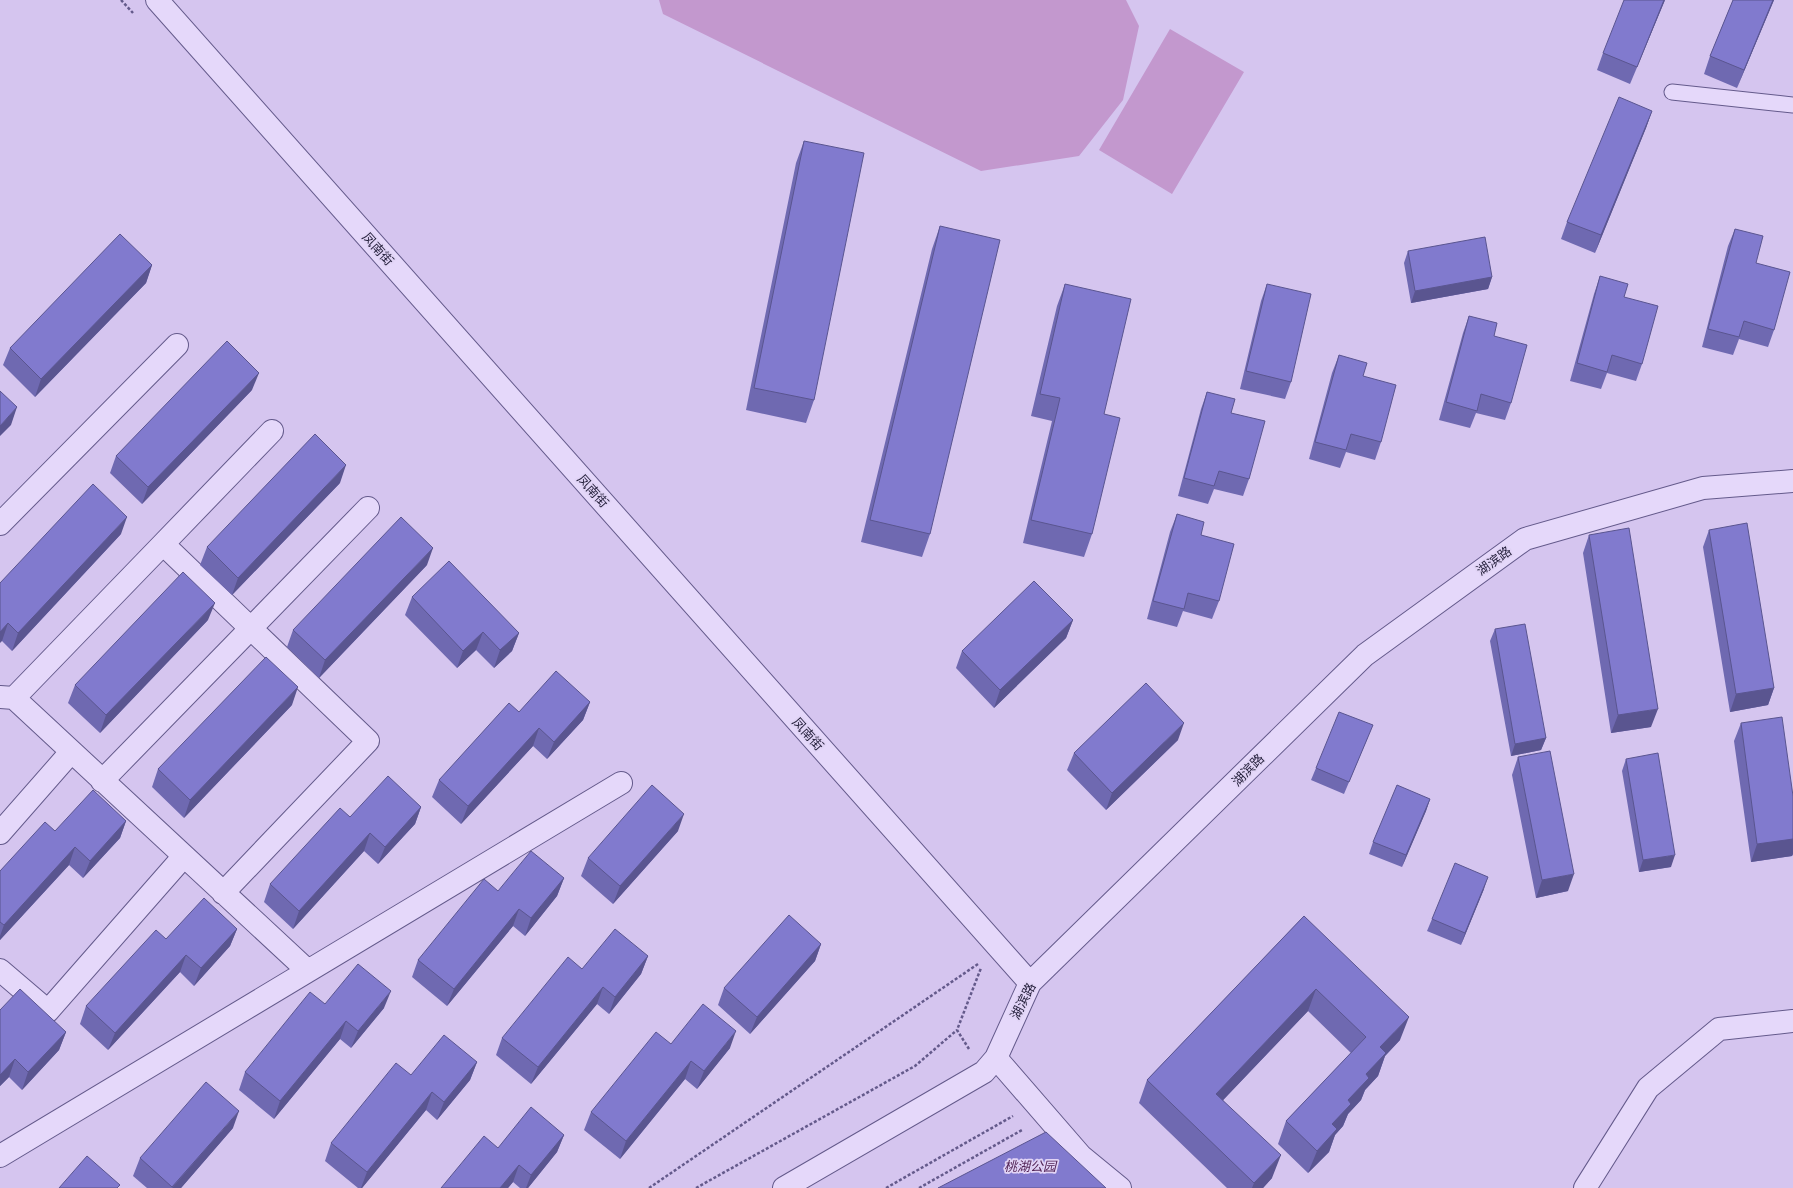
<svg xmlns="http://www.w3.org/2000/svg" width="1793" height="1188" font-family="Merriweather,'Noto Sans SC',serif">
<rect width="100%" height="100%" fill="#d5c5ef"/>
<path fill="#c398ce" d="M659,0h467l13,26 -16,74 -44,56 -98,15 -318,-157z
M1170,29l74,43 -72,122 -73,-44z"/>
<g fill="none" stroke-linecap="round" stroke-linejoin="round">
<defs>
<path id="service" d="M1672,92l121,13"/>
<path id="minor" d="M157,0l873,983
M0,524l177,-179
M163,544l109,-113
M0,697l14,1 294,273
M14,698l149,-154 205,197 -145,152
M102,781l266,-273
M0,833l71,-81
M0,970l48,41 136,-155
M996,1058l85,98 39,32
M0,1156l621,-373
M784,1188l200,-116 12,-14 34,-75 335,-328 160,-116 178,-51 90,-7
M1585,1188l63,-100 71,-59 74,-8"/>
</defs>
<use href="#service" stroke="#645a8b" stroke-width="17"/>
<use href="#minor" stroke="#645a8b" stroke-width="24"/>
<path stroke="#645a8b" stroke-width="2.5" stroke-dasharray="3 2" stroke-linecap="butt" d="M121,0l12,13
M969,1049l-12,-19 24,-62
M649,1188l329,-224
M696,1188l219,-122 42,-36
M886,1188l127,-72
M919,1188l103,-58"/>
<use href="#service" stroke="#e5d8fa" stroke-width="15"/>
<use href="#minor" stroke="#e5d8fa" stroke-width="22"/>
</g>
<path fill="#6f69b1" d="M1665,0l-35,84 -33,-14 6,-17z
M1733,0h41l-37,88 -33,-14 6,-18z
M1652,111l-6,17 -51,125 -34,-14 6,-17z
M804,141l10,259 -8,23 -60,-13 50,-247z
M940,226l-10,308 -8,23 -61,-15 71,-293z
M1735,229l21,34 18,67 -6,17 -29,-8 -6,16 -31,-8 26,-101z
M1408,251l84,26 -4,12 -77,14 -7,-40z
M152,265l-6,18 -111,114 -32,-32 7,-17z
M1600,276l24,21 18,67 -6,17 -29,-8 -6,16 -31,-8 24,-87z
M1065,284l39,130 -12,120 -8,23 -61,-14 29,-122 -21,-5 26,-110z
M1267,284l24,98 -6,17 -45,-10 21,-88z
M1469,316l25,20 17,67 -6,17 -29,-7 -6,15 -31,-8 24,-87z
M1339,355l24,21 18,66 -6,18 -29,-8 -6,16 -31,-9 23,-86z
M252,390l-110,114 -32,-31 6,-17z
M1207,392l24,21 18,66 -6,17 -29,-7 -6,15 -30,-8 23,-87z
M340,483l-108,112 -32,-30 7,-18z
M1177,514l24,21 18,66 -7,18 -29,-8 -6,16 -30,-8 23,-87z
M1709,530l65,158 -6,17 -38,7 -27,-165z
M121,534l-109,117 -10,-10 -2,-58z
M1589,535l62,192 -40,6 -28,-180z
M427,565l-108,113 -32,-31 6,-17z
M412,597l107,36 -7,18 -18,17 -18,-18 -19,18 -52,-53z
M208,620l-108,113 -32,-30 7,-18z
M1073,620l-7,18 -72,70 -38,-40 6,-17z
M1495,629l51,109 -5,12 -30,6 -21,-115z
M590,702l-7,18 -36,39 -14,-13 -72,78 -29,-27 7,-17 80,-68z
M292,705l-108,113 -32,-31 6,-18z
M1741,723l52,73v58l-1,2 -41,6 -17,-121z
M1368,737l-24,57 -33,-14 5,-12z
M1178,740l-72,70 -39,-40 7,-17z
M1518,757l50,134 -32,7 -24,-123z
M1626,759l45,108 -32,5 -17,-101z
M1430,799l-4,12 -24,56 -33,-13 4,-12z
M421,807l-6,17 -37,40 -14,-13 -71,78 -29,-27 6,-18 80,-67z
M126,821l-6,17 -37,40 -14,-13 -69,75v-69l55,-40z
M678,831l-65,73 -32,-28 7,-18z
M564,878l-7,18 -32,40 -12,-10 -66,80 -35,-29 6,-17 80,-69z
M1484,889l-23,56 -34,-14 5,-12z
M1304,916l96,124 -15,16 -7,20 -13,14 -4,10 -13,14 -5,12 -8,9 -6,17 -21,21 -30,-29 8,-23 65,-68 -43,-42 -85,89 49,78 -9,10h-36l-88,-85 8,-23z
M237,929l-7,17 -36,40 -14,-14 -72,78 -28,-26 6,-18 80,-67z
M821,944l-6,17 -65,73 -32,-29 6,-17z
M648,956l-7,18 -32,40 -12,-10 -66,80 -35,-29 6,-17z
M325,1004l59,4 -33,40 -11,-9 -66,80 -35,-29 6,-18z
M0,1010l66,22 -7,18 -37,40 -13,-13 -9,9z
M671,1044l59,4 -33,41 -12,-10 -65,80 -36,-29 7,-18z
M477,1062l-7,18 -33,40 -11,-10 -64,78h-4l-33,-27 6,-18 80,-68z
M233,1128l-52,60h-34l-14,-12 7,-18z
M564,1135l-7,17 -29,36h-8l-7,-6 -5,6h-67l57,-40z"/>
<path fill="#5a5590" d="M1664,0h1l-35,84 7,-17z
M1773,0h1l-37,88 7,-18z
M1652,111l-6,17 -51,125 6,-18z
M152,265l-6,18 -111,114 6,-18z
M1492,277l-4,12 -77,14 4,-12z
M259,373l-7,17 -110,114 6,-17z
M17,407l-6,18 -11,11v-10z
M346,465l-6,18 -108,112 6,-17z
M127,517l-6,17 -109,117 6,-18z
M433,548l-6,17 -108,113 6,-18z
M215,603l-7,17 -108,113 6,-18z
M1073,620l-7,18 -72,70 6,-18z
M8,623l-6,18 -2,2v-11z
M483,632l-7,18 -19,18 6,-17z
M519,633l-7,18 -18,17 6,-18z
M298,687l-6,18 -108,113 6,-18z
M1774,688l-6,17 -38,7 6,-18z
M590,702l-7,18 -36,39 7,-17z
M1658,709l-7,18 -40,6 7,-18z
M1184,723l-6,17 -72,70 6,-17z
M539,728l-6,18 -72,78 7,-18z
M1546,738l-5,12 -30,6 4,-12z
M1430,799l-4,12 -24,56 4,-12z
M421,807l-6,17 -37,40 7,-17z
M684,814l-6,17 -65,73 7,-18z
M126,821l-6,17 -37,40 7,-17z
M370,833l-6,18 -71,78 6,-18z
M1793,839v15l-1,2 -41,6 6,-18z
M75,847l-6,18 -69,75v-4l4,-11z
M1675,855l-4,12 -32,5 4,-12z
M1574,874l-6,17 -32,7 6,-18z
M1488,877l-4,12 -23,56 4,-12z
M564,878l-7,18 -32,40 6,-18z
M519,909l-6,17 -66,80 7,-17z
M237,929l-7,17 -36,40 7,-18z
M821,944l-6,17 -65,73 7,-17z
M186,955l-6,17 -72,78 7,-17z
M648,956l-7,18 -32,40 6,-17z
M603,987l-6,17 -66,80 7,-17z
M1316,989l-8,22 -100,105 8,-22z
M391,991l-7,17 -33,40 7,-17z
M1409,1017l-9,23 -15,16 -7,20 -13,14 -4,10 -13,14 -5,12 -8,9 -6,17 -21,21 9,-22 15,-27 16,-24 18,-26 14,-27z
M346,1021l-6,18 -66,80 6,-18z
M736,1031l-6,17 -33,41 7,-18z
M66,1032l-7,18 -37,40 6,-18z
M15,1059l-6,18 -9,9v-11z
M691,1061l-6,18 -65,80 6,-18z
M477,1062l-7,18 -33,40 7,-18z
M432,1092l-6,18 -64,78h-1l6,-16z
M239,1111l-6,17 -52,60h-9z
M564,1135l-7,17 -29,36h-2l5,-13z
M1281,1155l-9,23 -9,10h-11l2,-5z
M519,1165l-6,17 -5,6h-8z"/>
<path fill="#817ace" stroke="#5a5590" d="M1624,0h40l-27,67 -34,-14z
M1733,0h40l-29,70 -34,-14z
M1619,97l33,14 -51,124 -34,-13z
M804,141l60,12 -50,247 -60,-12z
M940,226l60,14 -70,294 -60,-14z
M1735,229l28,7 -7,27 34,9 -16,58 -30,-9 -5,16 -31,-8z
M120,234l32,31 -111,114 -31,-31z
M1485,237l7,40 -77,14 -7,-40z
M1600,276l28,8 -4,13 34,9 -16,58 -30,-9 -5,17 -30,-9z
M1065,284l66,15 -27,115 16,4 -28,116 -61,-14 29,-122 -20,-4z
M1267,284l44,10 -20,88 -45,-11z
M1469,316l28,7 -3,13 33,9 -16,58 -30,-9 -4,17 -31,-9z
M227,341l32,32 -111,114 -32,-31z
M1339,355l28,8 -4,13 33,9 -15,57 -30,-8 -5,16 -31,-8z
M0,391l17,16 -17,19z
M1207,392l28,7 -4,14 34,8 -16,58 -30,-8 -5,15 -30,-8z
M315,434l31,31 -108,113 -31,-31z
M93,484l34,33 -109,116 -10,-10 -8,9v-49z
M1177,514l27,8 -3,13 33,9 -15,57 -31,-8 -4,16 -31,-8z
M401,517l32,31 -108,112 -32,-30z
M1747,523l27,165 -38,6 -27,-164z
M1629,528l29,181 -40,6 -29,-180z
M449,561l70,72 -19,17 -17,-18 -20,19 -51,-54z
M183,572l32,31 -109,112 -31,-30z
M1034,581l39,39 -73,70 -38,-39z
M1525,624l21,114 -31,6 -20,-115z
M266,657l32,30 -108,113 -32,-31z
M556,671l34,31 -36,40 -15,-14 -71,78 -29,-26 70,-77 10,9z
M1146,683l38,40 -72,70 -38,-40z
M1339,712l34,13 -24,57 -33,-14z
M1782,717l11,79v43l-36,5 -16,-121z
M1550,751l24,123 -32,6 -24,-123z
M1658,753l17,102 -32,5 -17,-101z
M388,776l33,31 -36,40 -15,-14 -71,78 -29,-27 70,-76 10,9z
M652,785l32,29 -64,72 -32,-28z
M1397,785l33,14 -24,56 -33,-13z
M93,790l33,31 -36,40 -15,-14 -71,78 -4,-3v-51l45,-49 10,9z
M531,851l33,27 -33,40 -12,-9 -65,80 -36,-29 66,-81 14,12z
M1455,863l33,14 -23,56 -33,-14z
M204,898l33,31 -36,39 -15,-13 -71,78 -29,-27 70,-76 10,9z
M789,915l32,29 -64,73 -33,-29z
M1304,916l105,101 -29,30 6,6 -20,21 3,4 -21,22 3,4 -19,20 5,5 -20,22 -31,-30 80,-84 -50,-48 -100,105 65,61 -27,28 -107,-103z
M615,929l33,27 -33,41 -12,-10 -65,80 -36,-29 66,-81 14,12z
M358,964l33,27 -33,40 -12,-10 -66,80 -35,-29 65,-80 15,12z
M20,989l46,43 -38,40 -13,-13 -15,16v-65z
M703,1004l33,27 -32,40 -13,-10 -65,80 -35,-29 65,-80 15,12z
M444,1035l33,27 -33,40 -12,-10 -65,80 -36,-29 65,-80 15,12z
M206,1082l33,29 -67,76 -32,-29z
M531,1107l33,28 -33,40 -12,-10 -19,23h-59l43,-52 14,12z
M1046,1132l60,56h-168z
M87,1156l33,29 -3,3h-58z"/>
<g text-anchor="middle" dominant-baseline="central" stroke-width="3.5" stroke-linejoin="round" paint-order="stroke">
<g font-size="13" fill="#231e3a" stroke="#e1d4f6">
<text transform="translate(378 249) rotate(48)">凤南街</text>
<text transform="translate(593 491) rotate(48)">凤南街</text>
<text transform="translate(1494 561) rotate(-36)">湖滨路</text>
<text transform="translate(808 734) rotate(48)">凤南街</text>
<text transform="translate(1248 770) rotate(-45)">湖滨路</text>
<text transform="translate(1023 1001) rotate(-63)">湖滨路</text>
</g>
<g font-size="13" font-style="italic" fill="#532557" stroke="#e1d4f6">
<text x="1030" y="1166">桃湖公园</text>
</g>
</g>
</svg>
